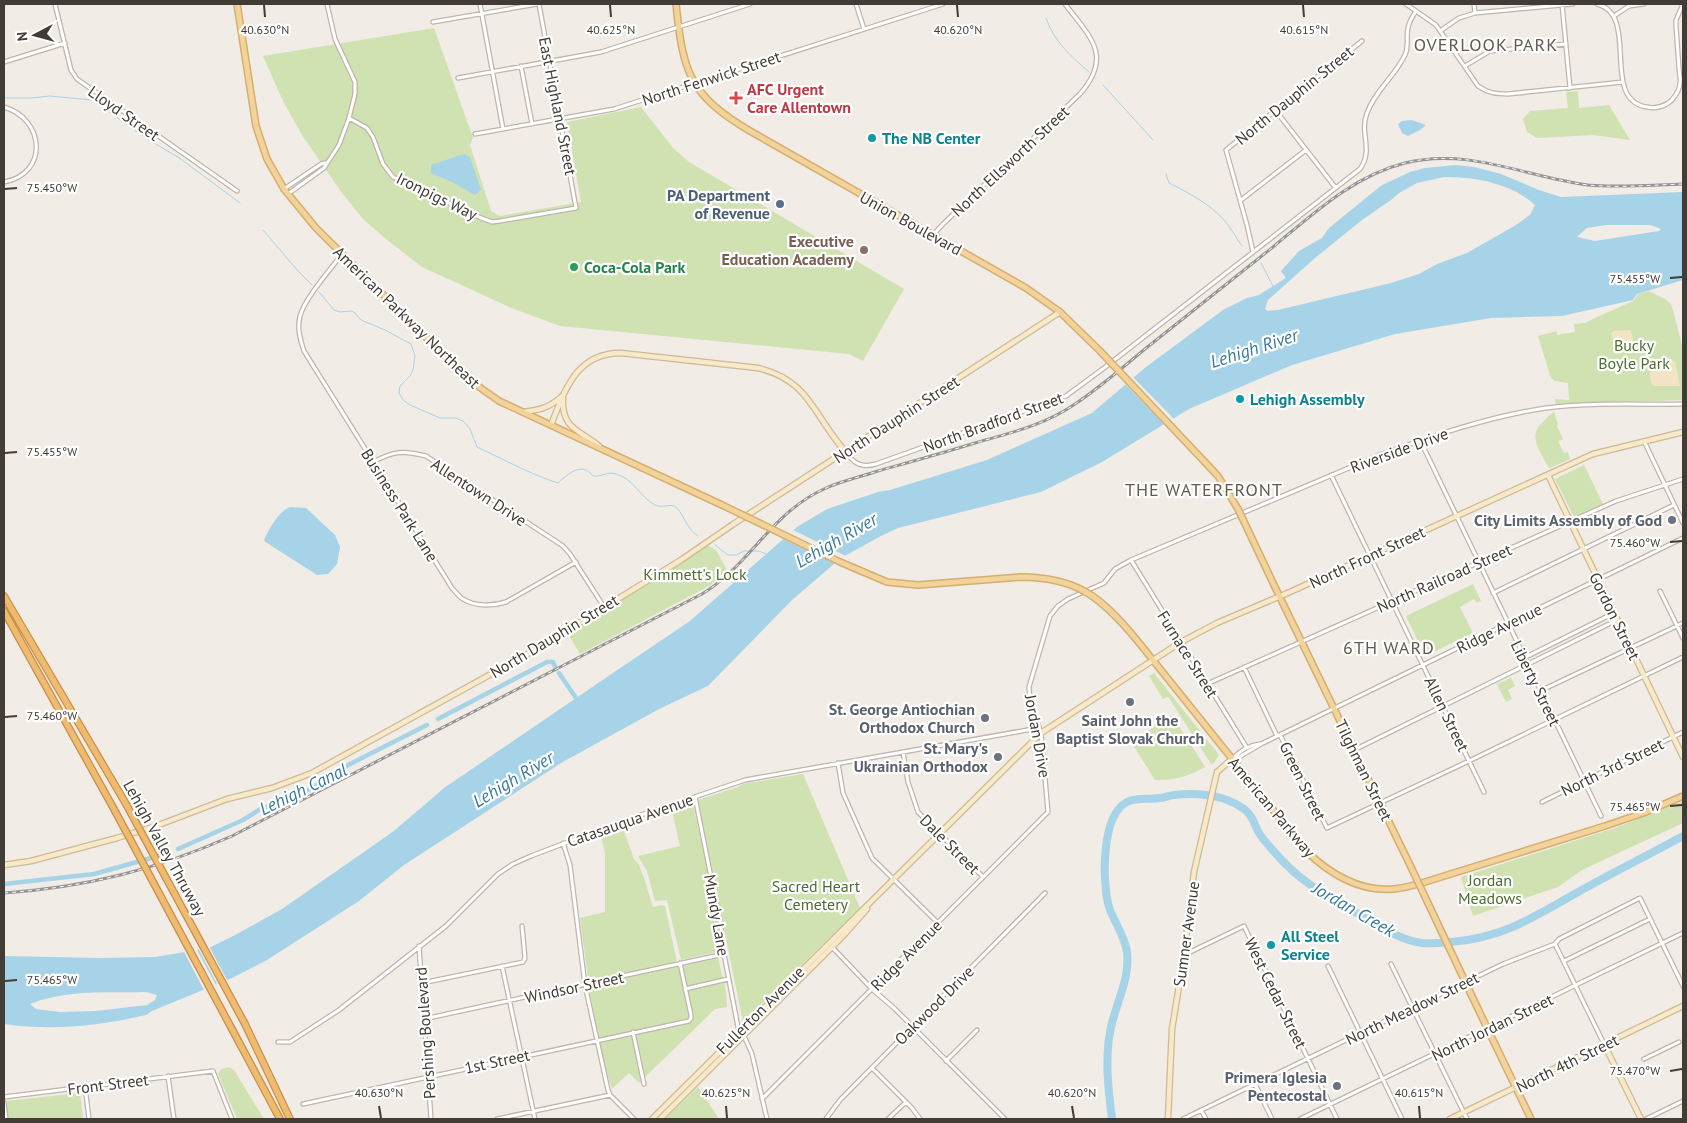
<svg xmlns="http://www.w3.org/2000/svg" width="1687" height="1123" font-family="'PT Sans',sans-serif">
<rect width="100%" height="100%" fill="#f1ece5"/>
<path fill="#d0e1b2" d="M434,28l39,110 -3,7 21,66 9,5 81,-14 -14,-80 74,-15 32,41 16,14 215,127 -41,72 -14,-7 -289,-28 -46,-17 -92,-42 -36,-28 -23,-20 -21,-26 -40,-58 -19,-34 -20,-45z
M1578,91l1,17 30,-3 21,35 -37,-5 -56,3 -10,-6 -4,-13 7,-8 38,-3 -2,-16z
M1649,291l16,8 6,5 3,10 9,35v51l-127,4 -1,-5 14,1 -1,-17 -13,-2 -4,-3 -13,-42 19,-5v4l18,-3 -1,-8 11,-1 10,-5 38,-17 5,-7z
M1554,412l4,12 -1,2 6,13 -5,2 6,12 4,-1 2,7 -20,9 -3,-3c-7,-15 -20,-29 -4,-43 4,-4 6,-7 11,-10z
M1584,465l19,39 -29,13 -19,-38z
M707,545l9,5 11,20 -18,16 -129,68 -13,-22z
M1473,584l8,17 -4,2 -3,-4 -14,8 13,26 -48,23 -19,-40z
M1154,673l65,82 -5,8 -3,1 -42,-66 -2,-1 -4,2 -14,-23z
M1511,678l4,8 -7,4 4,9 -6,3 -9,-18z
M1172,715l33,52c-18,10 -29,13 -50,13l-24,-38z
M803,774l57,134 -117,114 -45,-222 40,-13 4,-3z
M1683,801v22l-101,47 -24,17 -85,29 -12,-39 157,-50z
M693,805l25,110 3,36 -40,9 -14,-60 -12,1 -8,-30 -9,-15 42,-10 -8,-35z
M622,825l12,34 5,6 5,13 9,29 8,-2 4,1 13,61 40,-9 8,33 1,16 -12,2 -76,74 -10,-10 -17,16c-19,-54 -24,-114 -32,-171l25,-6v-59l-5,-20z
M229,1067l5,3 30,49h-27l-19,-45 3,-5z
M698,1087l21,32h-54z
M80,1093l3,26h-75l-2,-18z"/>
<path fill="#f2e4c4" d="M1630,330l3,7c0,10 -7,16 -17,14l-5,-18 3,-2z
M1667,359l8,2 5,25h-27c-7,-13 0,-23 14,-27z"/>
<path fill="#a7d3e8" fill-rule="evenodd" d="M1412,120l14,5 -6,5 -12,6 -6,-3 -4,-9 4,-3z
M464,154l6,3 11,33 -6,5 -23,-13 -21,-9v-8z
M1456,165l18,2 27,7 38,16 22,7 122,-5v88l-46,14 -4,6 -71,16 -71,2 -96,16 -103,31 -103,44 -87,53 -61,30 -143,36 -17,8 -40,22 -49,42 -84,86 -47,22 -100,55 -157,102 -45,36 -92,59 -35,18 -80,33 -6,4c-47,11 -94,16 -142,9v-68l97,2 54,-1 54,-9 26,-13 47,-26 112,-78 50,-43 160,-109 86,-58 107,-94 30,-18 51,-17 12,-2 97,-30 105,-47 54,-46 77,-57 24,-12 12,-3 27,-17 -5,-7 18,-20 23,-13 7,-10 53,-43 28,-13 15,-4zM1444,177c31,0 67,6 91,28l-5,10 -14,10 -49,28 -30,11 -18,10 -28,9 -113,27 -10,1 -3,-2 3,-9 47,-42 47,-38 29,-20 8,-7 18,-10zM1606,225h45l10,4 -2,2 -64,10 -18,-4 10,-9zM146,992l11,3 -2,5 -8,5 -51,6 -36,1 -24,-3 -6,-5c37,-15 77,-11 116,-12z
M290,507l16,1 29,27 5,12 -3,17 -9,10 -11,1 -53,-34c4,-11 15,-30 26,-34z"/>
<path fill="#f1ece5" d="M1132,376l43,44 -9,6 -42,-43z
M791,529l57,28 -11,7 -56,-26z
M209,946l19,36 -10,4 -20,-38z
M196,948l21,39 -12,5 -22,-42z"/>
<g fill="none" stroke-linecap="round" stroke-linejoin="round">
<path stroke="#a7d3e8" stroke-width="1" d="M1046,18c8,24 25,38 43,54
M1103,85l50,55
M4,98h27l19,-2 42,4 60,42 26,15 62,46
M1166,174l3,9c20,10 41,21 56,38 6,7 11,17 17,25
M263,230l35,41 14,14
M1261,263l13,25
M319,292l15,18 6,2 10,-1 4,1 7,8 24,10 26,14 4,12 -2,14 -3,6 -10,10 -1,7 4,7 7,5 30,13h16l7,3 7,8 7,18c26,12 53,27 81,36 10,-9 24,-22 35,-7 9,1 15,-5 23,-2 18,5 24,23 39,31 7,4 16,-3 22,3 8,9 10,21 21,28
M715,545l13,10h8l8,-4h15l7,3"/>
<path stroke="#a7d3e8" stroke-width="4.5" d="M559,673l19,28
M438,719l109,-57h6l3,7
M178,849l65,-29 19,-12 19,-5 31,-15 38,-24 77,-39
M4,884l90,-10 68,-19"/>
<path stroke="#a7d3e8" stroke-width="8" d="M1112,1119c-4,-32 -8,-65 0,-96 6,-24 18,-46 15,-71 -2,-16 -13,-30 -18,-45 -7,-25 -8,-92 18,-105 10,-5 23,-2 33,-4 5,0 10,-3 14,-3 24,-3 51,0 70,14 9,6 10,16 15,24 5,8 13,16 19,23 26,29 50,40 82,59 19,11 40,25 62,28 9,1 19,0 29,-1 56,-4 90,-30 138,-56 31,-17 63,-33 94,-50"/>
<defs>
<path id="street" d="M55,4l16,66 6,9 160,112
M327,4l8,35 20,43v12l-6,24
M480,4l23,125
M856,4l8,25
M1406,4l30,21 42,61c10,7 18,8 30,8l115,-12
M1474,4l1,9
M1562,4l8,84
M1597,4c44,11 2,96 50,103 9,2 19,-1 25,-7 4,-5 8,-11 8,-17 1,-5 -1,-10 -1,-15 -1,-14 -2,-28 -3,-42v-6l7,-16
M1614,16l15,-10 15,-2
M433,22l104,-18
M1440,31l19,-13 16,-5 98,-9
M4,62l61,-19
M521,66l11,58
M1465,66l25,-15 76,-7
M458,78l143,-26 149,-48
M4,107c41,12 45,67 0,75
M1276,111l59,76
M475,134l139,-25 329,-105
M284,189l37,-25 4,-1
M288,194l36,-26 15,-23 10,-27 18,10 6,9 10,27 10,13 86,40 13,5 8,-1 76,-13 -37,-204
M1241,200l65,-50
M933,235l10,-11 137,-130c34,-39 9,-58 -15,-90
M1253,252l-6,-27 -21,-75 136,-109
M342,254c-12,16 -37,44 -42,62 -3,12 0,23 4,35l148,237c3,3 7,9 11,11 13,8 30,7 43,3l70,-40
M1420,440l181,376
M1644,441l39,82
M845,451c9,13 16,17 31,13l190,-68 38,-28 256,-199c14,-20 -1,-35 7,-56 8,-22 28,-37 38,-58 4,-8 1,-18 3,-27 1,-6 4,-11 8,-17
M373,462c21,-11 30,-12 53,-6l137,90 7,8 34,53
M1331,475l153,317
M1131,560l116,188
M1660,591l23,47
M1493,593l181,-88
M1524,658l90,-45
M1244,667l33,69
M1207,684l409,-183 67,-22
M1540,691l143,-68
M1280,735l47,93 142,-67 214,-104
M1354,750l263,-130
M903,752l5,30 10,30 65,65
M1233,758c7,-7 17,-13 27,-14
M1232,759l9,-3 20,-12 422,-206
M838,763l5,30 29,65 66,65
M695,797l26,130 3,27 15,78
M1542,802l141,-70
M563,843l7,22 15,120 23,105 2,5 24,24
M1555,944l49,100
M419,946l12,173
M832,947l40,42 23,20 110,110
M1184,955l60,-29 93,193
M1564,961l86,-42
M1391,964l76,155
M502,966l33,153
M1328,966l74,153
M422,983l101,-21 2,-4 -3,-32
M685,989l43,-10
M424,1019l300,-65
M633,1032l11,52
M744,1036l8,18 15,65
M278,1042h12l49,-32 107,-84 52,-52 15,-10 18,-8 92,-35 122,-41 288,-51 7,3
M1644,1059l35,-17
M946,1061l31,-31
M872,1068l40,40 8,11
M168,1076l6,43
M1255,1084l17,35
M85,1086l4,33
M4,1097l209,-26 19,48
M762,1099l286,-287 -7,-79 -11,-32 -1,-14 21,-71 8,-10 10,-7 36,-16 11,-14 16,-9 251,-106c53,-19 109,-38 164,-46 45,-6 93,-3 137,-4
M4,1103l2,16
M303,1104l386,-83 2,-3v-3l-11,-52
M1201,1110l5,9
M497,1119l113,-24
M826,1119l14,-19 205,-207
M888,1119l18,-17
M1183,1119l320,-155 52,-20 4,-5 81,-41 43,88
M1300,1119l383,-186
M1646,1119l37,-18"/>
<path id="secondary" d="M563,398c-2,31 17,32 36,48
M523,412c16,-2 26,-4 38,-15
M551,425c14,-35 25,-72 70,-72l137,15c52,12 56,49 87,83
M1548,475l135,282
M4,865l27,-4 86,-23 39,-12 71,-27 45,-11 40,-15 228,-126 141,-87 51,-35 328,-213
M1604,1044l37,75
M652,1119c129,-129 260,-257 389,-386l140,-91 36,-19 73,-31 303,-138 90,-22
M660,1119l183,-183 24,-27
M1168,1119l4,-90 12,-74 10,-83 23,-100 15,-13
M1450,1119l233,-113"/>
<path id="primary" d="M237,4l19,122 11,33 17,30 32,39 152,151 31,22 223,104
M676,4c7,68 13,91 74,127l276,157 34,24 40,39
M1274,585l136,280
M1136,639l170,212c24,23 54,41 88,38 11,-1 21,-4 31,-7l180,-56 41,-14 37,-16
M1479,1011l52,108"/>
<path id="highway" d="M4,596l122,208
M4,611l111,200
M245,1024l45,95
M233,1031l47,88"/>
</defs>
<use href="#street" stroke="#beb6ac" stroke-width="5.5"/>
<use href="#secondary" stroke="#ccba99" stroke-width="7"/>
<use href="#primary" stroke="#d6ae6e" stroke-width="8"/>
<use href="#highway" stroke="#cc8f44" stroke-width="8"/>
<use href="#street" stroke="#fff" stroke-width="3"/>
<use href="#secondary" stroke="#f8e9c8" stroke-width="4.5"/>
<use href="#primary" stroke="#f3d39c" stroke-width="5"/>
<use href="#highway" stroke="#eebb73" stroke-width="5.5"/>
<defs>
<path id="rail" d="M4,893c83,-6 151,-23 228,-57l470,-242c48,-29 69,-81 122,-105 17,-8 36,-12 54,-18 32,-9 65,-18 97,-28 35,-10 70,-18 100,-39 26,-17 50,-39 75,-59 41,-33 82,-65 123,-98 40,-33 80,-71 132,-84 63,-16 121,14 183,22 31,3 63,0 95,-1"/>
</defs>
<use href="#rail" stroke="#949494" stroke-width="3"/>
<use href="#rail" stroke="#fff" stroke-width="1" stroke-dasharray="4" stroke-linecap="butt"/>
<defs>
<path id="primary-bridge" d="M1100,351l118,125 20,33 36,76
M722,505l118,57 47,20 31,3 102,-8c57,0 81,20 116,62
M1410,865l69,146"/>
<path id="highway-bridge" d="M126,804l119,220
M115,811l118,220"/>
</defs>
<use href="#primary-bridge" stroke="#d6ae6e" stroke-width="8" stroke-linecap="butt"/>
<use href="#highway-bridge" stroke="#cc8f44" stroke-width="8" stroke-linecap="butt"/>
<use href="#primary-bridge" stroke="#f3d39c" stroke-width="5"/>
<use href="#highway-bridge" stroke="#eebb73" stroke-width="5.5"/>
</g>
<path fill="none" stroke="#423c36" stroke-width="2" d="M264,5l1,12M610,5l1,12M957,5l1,12M1303,5l1,12M5,189l12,-1M1670,278l12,-1M5,453l12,-1M1670,542l12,-1M5,717l12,-1M1670,806l12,-1M5,981l12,-1M1670,1071l12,-2M379,1106l2,12M726,1106l1,12M1072,1106l2,12M1419,1106l1,12"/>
<path fill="#e0444e" stroke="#fff" stroke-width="2" d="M733.5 90.5h5v5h5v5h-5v5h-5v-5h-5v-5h5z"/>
<g fill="#0f9aa8" stroke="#fff" stroke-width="2">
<circle cx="872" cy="138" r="5"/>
<circle cx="1240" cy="399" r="5"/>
<circle cx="1271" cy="945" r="5"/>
</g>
<circle fill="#5c6f8a" stroke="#fff" stroke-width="2" cx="780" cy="204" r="5"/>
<circle fill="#8d6e63" stroke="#fff" stroke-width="2" cx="864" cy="250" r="5"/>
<circle fill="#2e9e5b" stroke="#fff" stroke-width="2" cx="574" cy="267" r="5"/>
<g fill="#6b7280" stroke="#fff" stroke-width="2">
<circle cx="1672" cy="520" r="5"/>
<circle cx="1130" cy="702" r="5"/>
<circle cx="985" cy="718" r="5"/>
<circle cx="998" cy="757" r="5"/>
<circle cx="1337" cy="1086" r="5"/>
</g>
<g text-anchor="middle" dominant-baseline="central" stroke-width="4.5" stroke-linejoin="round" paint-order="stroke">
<g font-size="16" fill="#423c36" stroke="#fff">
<text transform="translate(711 78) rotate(-18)">North Fenwick Street</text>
<text transform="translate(1294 95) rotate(-39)">North Dauphin Street</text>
<text transform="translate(558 106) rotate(79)">East Highland Street</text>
<text transform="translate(124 113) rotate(35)">Lloyd Street</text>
<text transform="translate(1010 161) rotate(-43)">North Ellsworth Street</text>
<text transform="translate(437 196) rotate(26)">Ironpigs Way</text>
<text transform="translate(911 223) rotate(29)">Union Boulevard</text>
<text transform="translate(407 317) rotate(44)">American Parkway Northeast</text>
<text transform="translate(896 419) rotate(-33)">North Dauphin Street</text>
<text transform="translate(993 422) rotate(-20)">North Bradford Street</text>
<text transform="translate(1399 450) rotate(-20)">Riverside Drive</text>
<text transform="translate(479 492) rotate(33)">Allentown Drive</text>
<text transform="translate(400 505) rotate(58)">Business Park Lane</text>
<text transform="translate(1367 557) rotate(-25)">North Front Street</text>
<text transform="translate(1444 578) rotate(-24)">North Railroad Street</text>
<text transform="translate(1615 616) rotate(64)">Gordon Street</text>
<text transform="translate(1499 628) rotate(-26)">Ridge Avenue</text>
<text transform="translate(554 636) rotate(-31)">North Dauphin Street</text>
<text transform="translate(1188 654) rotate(58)">Furnace Street</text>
<text transform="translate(1536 683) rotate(64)">Liberty Street</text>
<text transform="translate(1447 714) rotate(64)">Allen Street</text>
<text transform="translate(1038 736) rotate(80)">Jordan Drive</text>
<text transform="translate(1612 767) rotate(-26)">North 3rd Street</text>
<text transform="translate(1364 770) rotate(64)">Tilghman Street</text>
<text transform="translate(1303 781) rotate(64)">Green Street</text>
<text transform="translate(1272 807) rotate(50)">American Parkway</text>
<text transform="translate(630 820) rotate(-19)">Catasauqua Avenue</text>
<text transform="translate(950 844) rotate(45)">Dale Street</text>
<text transform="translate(165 848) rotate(61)">Lehigh Valley Thruway</text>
<text transform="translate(717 915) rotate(80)">Mundy Lane</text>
<text transform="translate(1186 934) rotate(-82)">Sumner Avenue</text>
<text transform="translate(906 955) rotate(-45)">Ridge Avenue</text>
<text transform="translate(574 987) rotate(-12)">Windsor Street</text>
<text transform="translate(1276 993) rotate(64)">West Cedar Street</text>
<text transform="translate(934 1005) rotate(-45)">Oakwood Drive</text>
<text transform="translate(1412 1008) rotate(-26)">North Meadow Street</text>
<text transform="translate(760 1010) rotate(-45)">Fullerton Avenue</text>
<text transform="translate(1492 1027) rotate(-26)">North Jordan Street</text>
<text transform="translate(425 1033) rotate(-94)">Pershing Boulevard</text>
<text transform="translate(497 1061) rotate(-12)">1st Street</text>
<text transform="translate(1567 1063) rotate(-26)">North 4th Street</text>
<text transform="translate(108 1084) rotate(-7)">Front Street</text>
</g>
<g font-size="16" font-weight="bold" fill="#be3a42" stroke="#fff" text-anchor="start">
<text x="747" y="89">AFC Urgent<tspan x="747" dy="18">Care Allentown</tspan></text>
</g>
<g font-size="16" font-weight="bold" fill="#0d838f" stroke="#fff" text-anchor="start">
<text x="882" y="138">The NB Center</text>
<text x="1250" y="399">Lehigh Assembly</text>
<text x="1281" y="936">All Steel<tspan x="1281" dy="18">Service</tspan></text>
</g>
<g font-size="16" font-weight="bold" fill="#4e5e75" stroke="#fff" text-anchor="end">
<text x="770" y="195">PA Department<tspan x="770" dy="18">of Revenue</tspan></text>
</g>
<g font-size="16" font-weight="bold" fill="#785e54" stroke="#fff" text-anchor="end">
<text x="854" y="241">Executive<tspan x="854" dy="18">Education Academy</tspan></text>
</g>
<g font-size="16" font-weight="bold" fill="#27864d" stroke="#fff" text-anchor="start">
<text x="584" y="267">Coca-Cola Park</text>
</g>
<g font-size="16" fill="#4c6e2f" stroke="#fff">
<text x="1634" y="345">Bucky<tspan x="1634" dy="18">Boyle Park</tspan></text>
<text x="695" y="574">Kimmett's Lock</text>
<text x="1490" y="880">Jordan<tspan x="1490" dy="18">Meadows</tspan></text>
<text x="816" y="886">Sacred Heart<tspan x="816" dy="18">Cemetery</tspan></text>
</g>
<g font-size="16" font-weight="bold" fill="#5b616d" stroke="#fff" text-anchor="end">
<text x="1662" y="520">City Limits Assembly of God</text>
<text x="975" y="709">St. George Antiochian<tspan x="975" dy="18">Orthodox Church</tspan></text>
<text x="1130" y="720" text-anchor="middle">Saint John the<tspan x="1130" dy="18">Baptist Slovak Church</tspan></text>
<text x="988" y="748">St. Mary's<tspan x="988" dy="18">Ukrainian Orthodox</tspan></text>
<text x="1327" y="1077">Primera Iglesia<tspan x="1327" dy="18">Pentecostal</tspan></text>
</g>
<g font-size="18" letter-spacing="1" fill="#64594e" stroke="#fff">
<text x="1486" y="44">OVERLOOK PARK</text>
<text x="1204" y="489">THE WATERFRONT</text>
<text x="1389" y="647">6TH WARD</text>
</g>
<g font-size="18" font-style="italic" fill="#397a9b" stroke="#fff">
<text transform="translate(1254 348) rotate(-18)">Lehigh River</text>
<text transform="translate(836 540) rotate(-30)">Lehigh River</text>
<text transform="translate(513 779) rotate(-31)">Lehigh River</text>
<text transform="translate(303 789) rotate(-26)">Lehigh Canal</text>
<text transform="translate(1354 909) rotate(30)">Jordan Creek</text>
</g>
</g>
<g font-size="12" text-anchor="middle" fill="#423c36" stroke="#fff" stroke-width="4.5" stroke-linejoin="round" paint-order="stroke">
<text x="265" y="34">40.630°N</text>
<text x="611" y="34">40.625°N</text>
<text x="958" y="34">40.620°N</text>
<text x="1304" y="34">40.615°N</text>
<text x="52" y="192">75.450°W</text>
<text x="1635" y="283">75.455°W</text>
<text x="52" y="456">75.455°W</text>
<text x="1635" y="547">75.460°W</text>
<text x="52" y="720">75.460°W</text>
<text x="1635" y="811">75.465°W</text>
<text x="52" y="984">75.465°W</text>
<text x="1635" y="1075">75.470°W</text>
<text x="379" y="1097">40.630°N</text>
<text x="726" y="1097">40.625°N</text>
<text x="1072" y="1097">40.620°N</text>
<text x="1419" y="1097">40.615°N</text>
</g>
<rect width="1687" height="1123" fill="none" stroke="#423c36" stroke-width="10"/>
<g transform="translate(35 35) rotate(264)" stroke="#ffffff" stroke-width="4" paint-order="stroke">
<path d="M0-4L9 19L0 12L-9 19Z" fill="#423c36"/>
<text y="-8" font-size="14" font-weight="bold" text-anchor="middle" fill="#423c36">N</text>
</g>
</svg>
